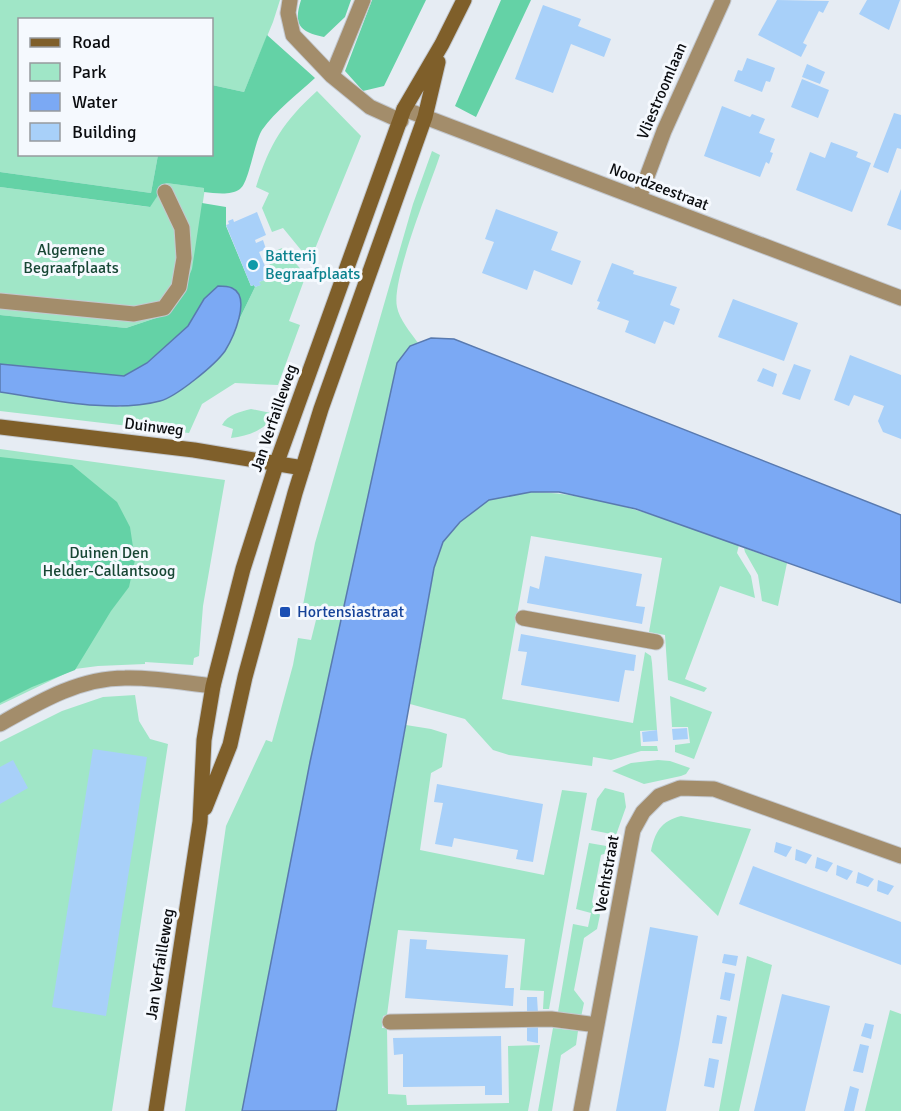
<svg xmlns="http://www.w3.org/2000/svg" width="901" height="1111" font-family="Signika,sans-serif">
<rect width="100%" height="100%" fill="#e6ecf3"/>
<path fill="#a0e6c7" d="M0,0h280l-7,22 -29,70 -32,-7v-65h-192v134l138,1 -7,38 -151,-21z
M317,91l44,45 -51,125 -27,-33 -11,4 -10,-24 7,-15 -13,-6c14,-44 27,-65 61,-96z
M432,151l8,4c-10,31 -49,125 -43,152 2,12 14,26 21,36l-8,3 -13,17 -87,399 -68,349h-57l41,-285 40,-86 6,2 21,-77 5,-27 13,2 6,-24 -11,-2 2,-8 -5,-1 12,-62 98,-339z
M166,183l39,5 -12,81 -13,28 -21,20 -33,11 -126,-13v-128l149,20z
M282,248l24,27 -17,46 11,4 -22,60 -43,-2 -33,21 -13,29 -189,-22v-19l120,15 104,-56 31,-64 5,-2 -1,-3 15,-6 -8,-21z
M251,409l25,5c-12,16 -26,22 -45,24l2,-9 -11,-4c6,-11 18,-13 29,-16z
M0,449l225,31 -22,126 -4,50 -5,2 -1,7 -48,-3v2l-47,2 -23,3 -75,36z
M531,492c72,1 140,30 208,53l-2,8 14,23 4,22 -35,-12 -35,93 22,9 -3,4 -36,-12 -3,-45 -16,-3 13,-74 -131,-22 -29,163 131,24 12,-71 6,4 1,7 5,67 -17,1 1,15h16l1,5h-17l-30,9 -18,-3 -1,9 -83,-11 -16,-5 -28,-31 -55,-15 24,-136 9,-26 18,-21 28,-21z
M744,548l43,15 -9,43 -16,-5 -4,-26 -13,-23z
M135,695l4,26 11,18 18,5 -56,367h-112v-369l62,-31 41,-14z
M670,696l42,16 -18,47 -19,-7v-7l15,-2 -2,-16h-16z
M406,725l25,4 16,5 -5,33 -11,6 -11,77 124,25 18,-85 25,3 -38,216h-6l1,-18 -24,-1 5,-51 -127,-9 -11,85 -4,1 -1,12h5l1,66 18,1 1,10 102,-2 -1,-57 32,-1 -12,66h-192z
M658,760l12,1 20,7 -4,6 -5,2 -37,8 -32,-13 19,-8z
M605,788l19,5 2,14 -10,28 -25,-5 6,-31z
M681,816l70,13 -33,87 -67,-65c4,-19 10,-30 30,-35z
M589,843l23,4v4l-11,4 -9,47 8,13 -3,14 -13,9 -10,52 10,13 -3,14 -23,-5 15,-88 15,3 3,-14 -15,-4z
M747,956l25,9 -33,146h-20z
M890,1010l11,4v97h-36z
M553,1028l25,3 -2,14 -15,10 -9,56h-14z"/>
<path fill="#64d2a6" d="M301,0h50l-6,17 -21,20c-24,-5 -31,-12 -23,-37z
M372,0h54l-42,86 -21,5 -18,-20z
M501,0h30l-55,117 -21,-11z
M267,35l48,43c-16,15 -40,33 -53,52 -8,13 -13,53 -22,59 -10,7 -25,4 -36,3v-4l-38,-5 -16,24 -150,-20v-15l151,21 7,-38 54,-1v-69l32,7z
M202,203l24,4v19l25,60 3,-1 1,2 -17,35 3,-15 -37,-8 -16,27 -41,37 -23,13 -124,-12v-49l126,13 33,-11 21,-20 12,-28z
M0,457l72,8 45,37 13,25 5,33 -6,27 -18,24 -36,59 -43,17 -32,16z"/>
<path fill="#7ba9f4" stroke="#597aaf" stroke-width="1.5" d="M218,286c4,0 10,0 14,2 20,9 1,50 -7,63 -10,14 -49,46 -65,50 -48,13 -111,-2 -160,-9v-28l124,12 23,-13 41,-37 16,-27z
M431,338l23,1 447,176v88l-265,-94 -77,-17h-28l-42,8 -29,22 -17,20 -9,26 -98,543h-94l68,-349 87,-399 13,-17z"/>
<path fill="#a8d0f9" d="M777,0l52,1 -6,12 -4,-2 -16,32 4,2 -6,12 -43,-22z
M867,0h33l-11,30 -30,-16z
M543,5l38,14 -3,7 33,13 -7,18 -33,-13 -18,49 -38,-14z
M747,58l28,10 -5,14 -4,-1 -4,11 -28,-11 4,-11 4,1z
M807,64l18,8 -5,12 -18,-7z
M802,79l27,11 -11,28 -27,-11z
M722,106l28,11 2,-3 13,5 -6,14 16,6 -5,13 3,1 -4,11 -3,-2 -6,15 -56,-21z
M894,113l7,2v34l-4,-1 -9,25 -15,-6z
M831,142l27,10 -2,5 15,6 -19,49 -56,-22 14,-38 15,6z
M901,189v41l-14,-5z
M496,209l62,23 -7,18 30,11 -9,24 -38,-15 -7,20 -45,-17 12,-31 -9,-3z
M257,212l9,23 -11,5 1,3 7,-3 3,9 -7,3 11,26 -11,4 2,3 -6,2 -1,-2 -3,1 -25,-61 3,-1 -1,-3 5,-2 1,3z
M612,263l22,8 -1,3 44,13 -7,18 10,4 -6,16 -10,-4 -9,23 -30,-12 4,-11 -32,-12 3,-7 -3,-1z
M733,299l65,24 -14,38 -66,-24z
M850,355l51,20v64l-18,-7 -5,-11 6,-15 -30,-11 -5,11 -15,-6z
M794,364l17,6 -11,30 -18,-6z
M763,368l14,6 -4,13 -16,-6z
M545,556l97,18 -6,32 9,1 -3,17 -115,-21 3,-17 9,3z
M521,634l115,21 -2,16 -9,-1 -6,32 -98,-17 6,-33 -9,-1z
M687,728l1,11 -15,1 -1,-11z
M657,730l1,11 -15,1 -1,-10z
M93,749l54,8 -41,259 -54,-9z
M13,760l15,28 -28,16v-37z
M437,784l106,20 -10,58 -17,-3 2,-9 -64,-12 -2,9 -17,-3 8,-41 -9,-1z
M776,842l16,5 -6,10 -12,-5z
M796,849l16,6 -6,9 -11,-4z
M817,857l16,6 -6,9 -12,-4z
M837,865l16,6 -6,9 -11,-5z
M753,866l148,56v43l-162,-61z
M858,872l16,7 -6,8 -12,-4z
M878,880l16,6 -6,9 -11,-4z
M650,927l48,9 -19,108 -13,67h-50z
M410,939l17,1 -1,9 82,6 -3,33h9l-1,18 -108,-8z
M724,954l14,2 -2,10 -14,-3z
M725,972l10,2 -5,27 -10,-2z
M782,994l48,12 -25,105h-51z
M527,997h10l1,16h-11z
M717,1015l10,2 -5,27 -10,-1z
M865,1023l9,2 -3,14 -10,-3z
M527,1027h11v16l-11,-2z
M501,1036l1,59h-17v-9l-82,1v-33l-9,1 -1,-17z
M860,1044l9,2 -6,27 -10,-2z
M709,1058l10,2 -5,28 -10,-2z
M850,1086l9,3 -5,22h-10z"/>
<g fill="none" stroke-linecap="round" stroke-linejoin="round">
<defs>
<path id="lane" d="M290,0l-2,13 5,22 39,41 38,31 31,14
M332,76l31,-76
M0,301l134,13 30,-6 15,-21 5,-29 -2,-30 -17,-36"/>
<path id="street" d="M404,109l497,189
M639,198l25,-67 59,-131
M523,618l133,24
M0,724c39,-22 79,-46 125,-46 29,-1 60,5 88,8
M390,1022l161,-3 46,6
M581,1111l52,-281 10,-18 16,-16 21,-8 34,1 187,67"/>
<path id="secondary" d="M0,427l194,23 109,18
M205,808l25,-63 15,-68 50,-184 26,-84 104,-292 13,-55
M156,1111l44,-289 4,-82 9,-54 30,-117 34,-107 127,-353 38,-65 22,-44"/>
</defs>
<use href="#lane" stroke="#c3c8cf" stroke-width="17"/>
<use href="#street" stroke="#c3c8cf" stroke-width="17"/>
<use href="#secondary" stroke="#c3c8cf" stroke-width="17"/>
<use href="#lane" stroke="#a38d6b" stroke-width="15"/>
<use href="#street" stroke="#a38d6b" stroke-width="15"/>
<use href="#secondary" stroke="#7f5f2a" stroke-width="15"/>
</g>
<circle fill="#0f9aa8" stroke="#f5f9fe" stroke-width="2" cx="253" cy="265" r="6"/>
<rect fill="#1a4fb4" stroke="#f5f9fe" stroke-width="2" x="279" y="606" width="12" height="12" rx="3"/>
<g text-anchor="middle" dominant-baseline="central" stroke-width="6" stroke-linejoin="round" paint-order="stroke">
<g font-size="16" fill="#0a0c0f" stroke="#f5f9fe">
<text transform="translate(662 91) rotate(-67)">Vliestroomlaan</text>
<text transform="translate(659 187) rotate(21)">Noordzeestraat</text>
<text transform="translate(274 418) rotate(-71)">Jan Verfailleweg</text>
<text transform="translate(154 427) rotate(7)">Duinweg</text>
<text transform="translate(607 874) rotate(-80)">Vechtstraat</text>
<text transform="translate(160 964) rotate(-81)">Jan Verfailleweg</text>
</g>
<g font-size="16" fill="#184735" stroke="#f5f9fe">
<text x="71" y="250">Algemene<tspan x="71" dy="18">Begraafplaats</tspan></text>
<text x="109" y="553">Duinen Den<tspan x="109" dy="18">Helder-Callantsoog</tspan></text>
</g>
<g font-size="16" fill="#0d838f" stroke="#f5f9fe" text-anchor="start">
<text x="265" y="256">Batterij<tspan x="265" dy="18">Begraafplaats</tspan></text>
</g>
<g font-size="16" fill="#164399" stroke="#f5f9fe" text-anchor="start">
<text x="297" y="612">Hortensiastraat</text>
</g>
</g>
<rect x="18" y="18" width="195" height="138" fill="#f5f9fe" stroke="#979a9e" stroke-width="1.5"/>
<rect x="30" y="38" width="30" height="9" fill="#7f5f2a" stroke="#979a9e" stroke-width="1.5"/>
<text x="72" y="48" font-size="18" fill="#0a0c0f">Road</text>
<rect x="30" y="63" width="30" height="18" fill="#a0e6c7" stroke="#979a9e" stroke-width="1.5"/>
<text x="72" y="78" font-size="18" fill="#0a0c0f">Park</text>
<rect x="30" y="93" width="30" height="18" fill="#7ba9f4" stroke="#979a9e" stroke-width="1.5"/>
<text x="72" y="108" font-size="18" fill="#0a0c0f">Water</text>
<rect x="30" y="123" width="30" height="18" fill="#a8d0f9" stroke="#979a9e" stroke-width="1.5"/>
<text x="72" y="138" font-size="18" fill="#0a0c0f">Building</text>
</svg>
